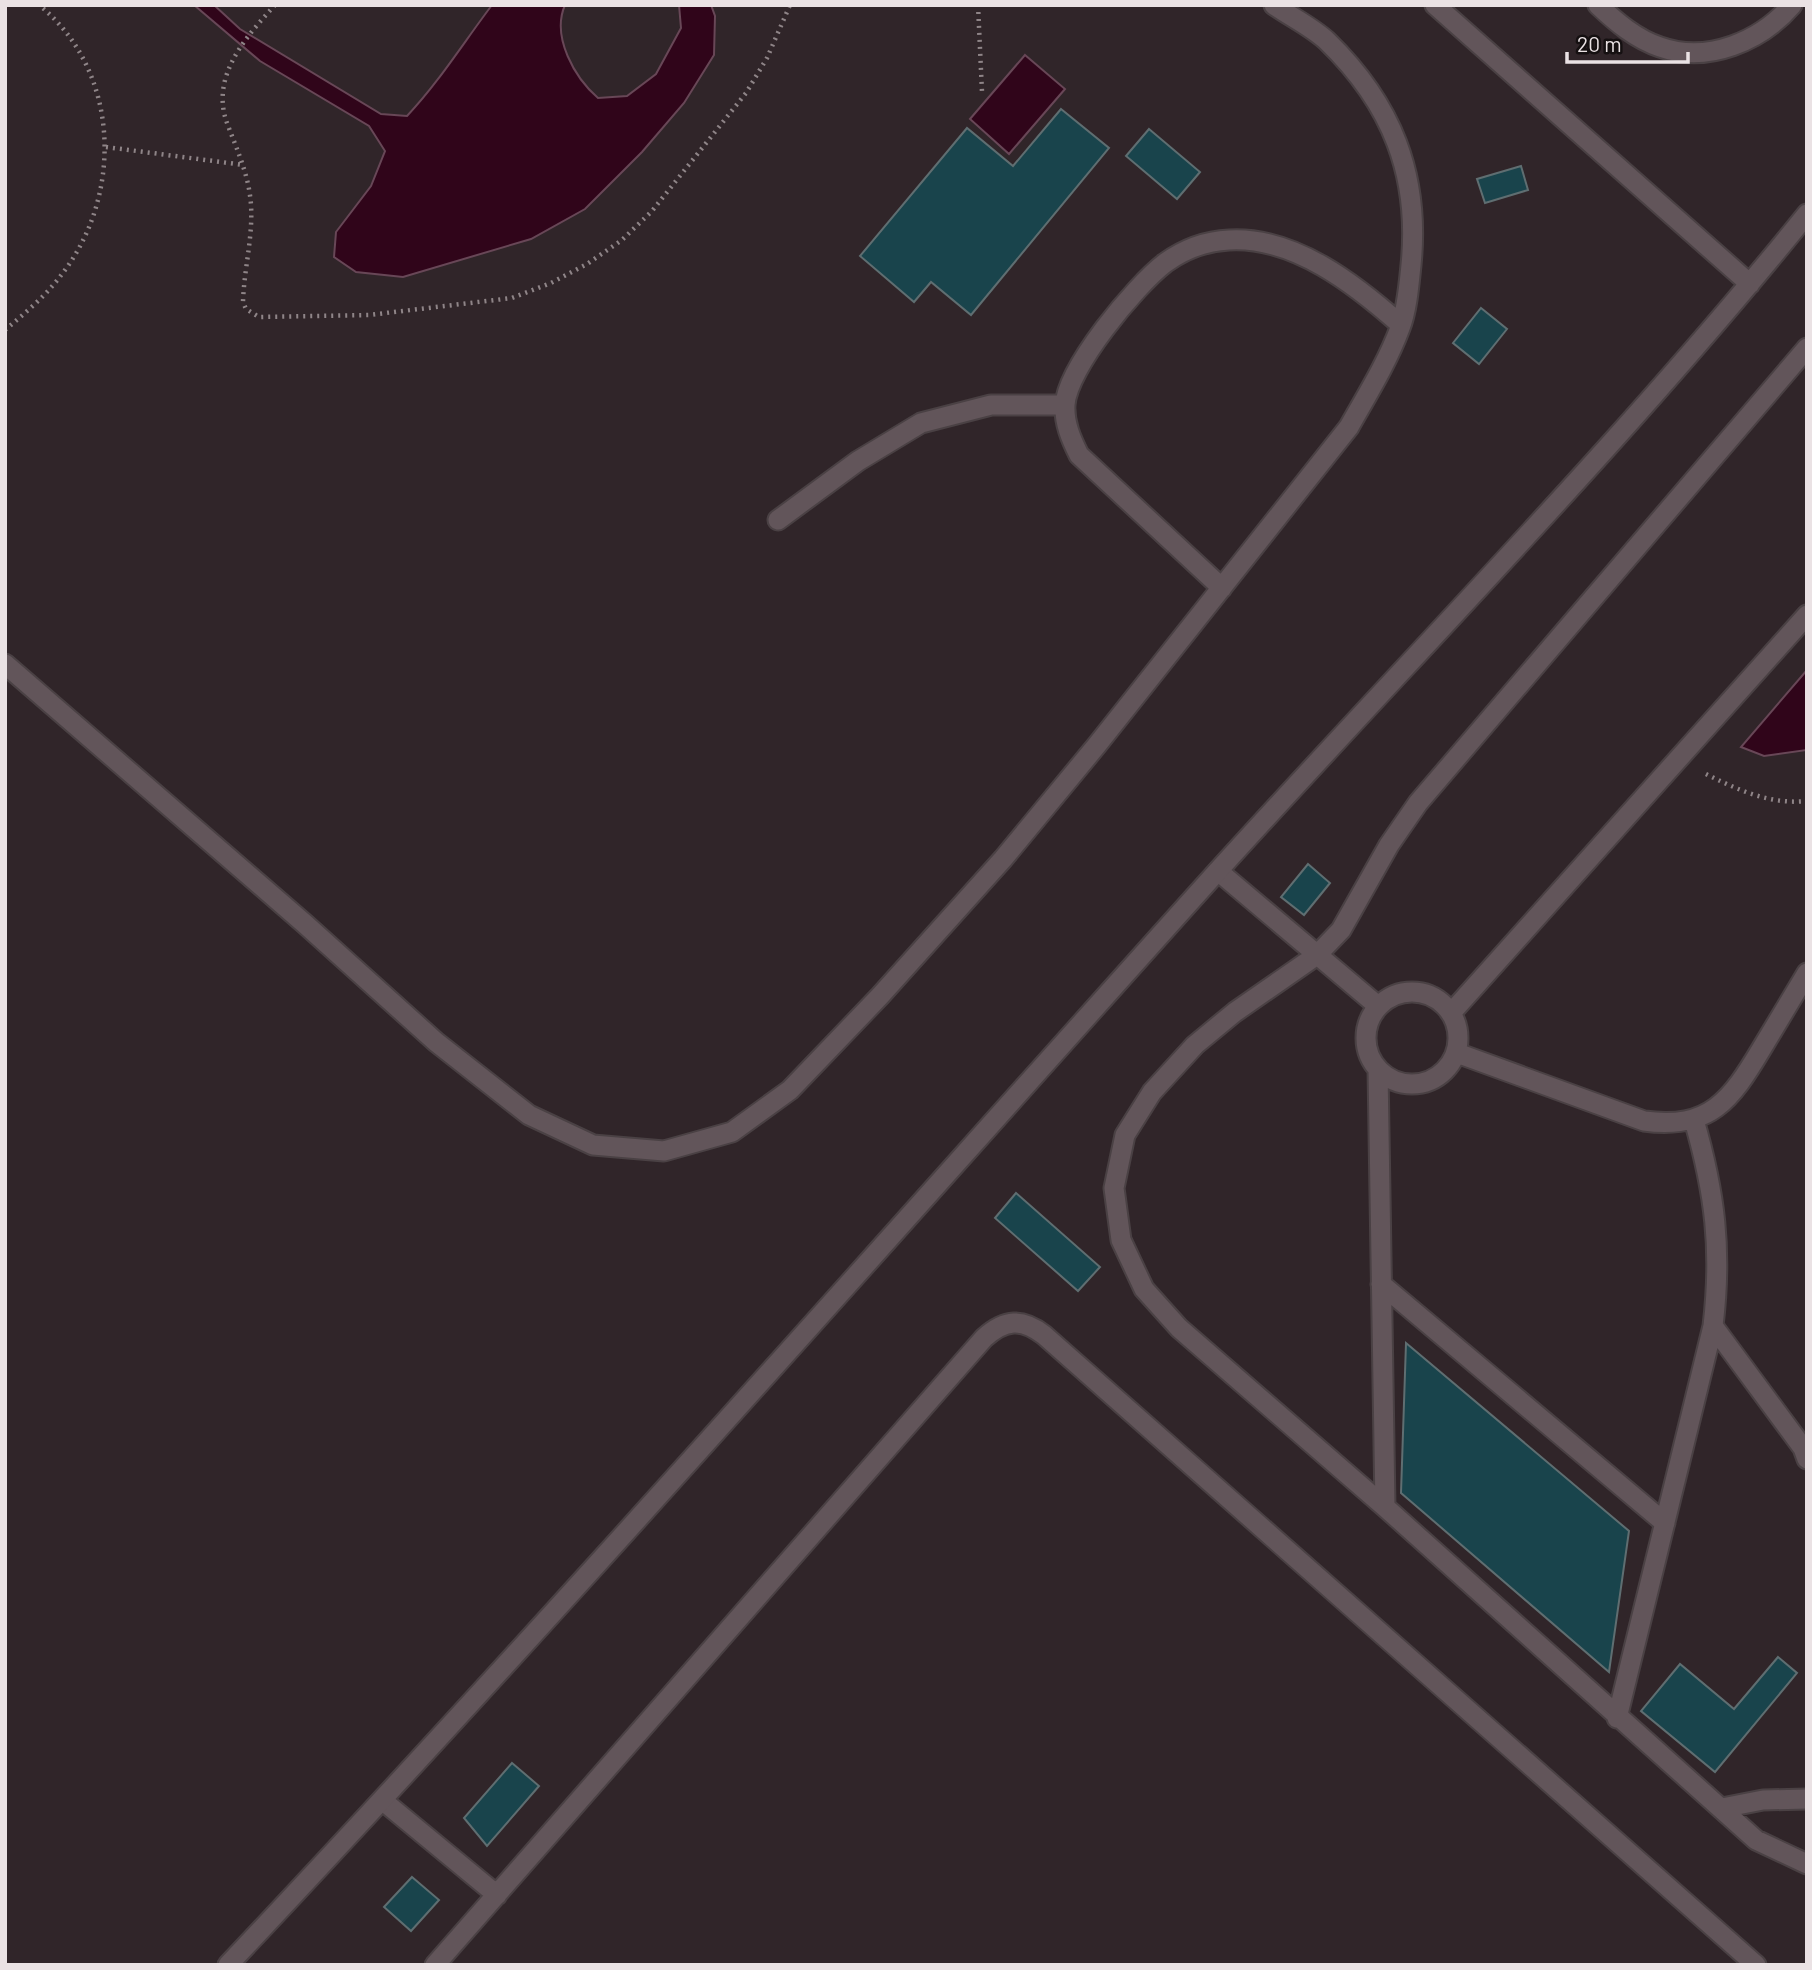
<svg xmlns="http://www.w3.org/2000/svg" width="1812" height="1970" font-family="Barlow,sans-serif">
<rect width="100%" height="100%" fill="#302529"/>
<path fill="#30051a" stroke="#684757" stroke-width="2" d="M194,5h20l26,24 141,85 26,2c32,-34 57,-74 85,-111h73c-14,32 10,73 33,93l29,-2 29,-22 25,-46 -2,-23h32l4,11 -1,39 -30,48 -42,49 -57,57 -54,30 -128,38 -47,-5 -22,-15 2,-25 35,-46 14,-35 -16,-25 -109,-65z
M1025,55l40,34 -56,65 -39,-35z
M1807,670v80l-43,6 -23,-9z"/>
<path fill="#19444c" stroke="#5f6e71" stroke-width="2" d="M1061,109l48,39 -138,167 -40,-33 -17,20 -54,-46 107,-128 46,38z
M1149,129l51,43 -23,27 -51,-43z
M1521,166l7,24 -43,13 -8,-24z
M1481,308l26,21 -28,35 -26,-21z
M1308,864l22,19 -26,32 -23,-18z
M1016,1193l84,74 -22,24 -83,-73z
M1406,1343l223,188 -20,141 -208,-179z
M1778,1657l19,16 -82,99 -74,-61 39,-47 54,45z
M512,1763l27,23 -52,60 -23,-28z
M412,1877l27,23 -28,31 -27,-24z"/>
<g fill="none" stroke-linecap="round" stroke-linejoin="round">
<defs>
<path id="service" d="M1598,5c18,17 38,34 62,42 48,17 101,-6 132,-42
M1807,348l-389,455 -29,42 -48,85 -24,25 -82,57 -40,33 -43,47 -27,43 -11,53 7,52 23,49 35,39 206,179 371,333 51,24
M778,520l80,-59 63,-38 70,-18h74
M1222,588l-143,-133c-8,-16 -15,-32 -14,-50 2,-37 70,-119 100,-142 18,-13 41,-22 64,-23 65,-4 127,45 172,85
M5,664l300,260 131,118 93,73 64,30 71,6 68,-19 58,-42 90,-94 123,-137 94,-114 252,-318c18,-32 38,-64 51,-99 7,-18 9,-43 11,-63 9,-90 -19,-161 -84,-224 -15,-14 -36,-24 -53,-36
M1218,871l160,135
M1366 1038a46 46 0 1 1 92 0a46 46 0 1 1-92 0Z
M1452,1012l355,-397
M1457,1053l187,68c66,9 87,-21 118,-73 15,-25 30,-50 45,-75
M1378,1069l7,438
M1381,1284l284,239
M1713,1326l90,122 4,11
M1617,1718l96,-392c9,-76 2,-133 -19,-206
M382,1800l115,95
M1722,1808l41,-8 44,-1
M435,1965l549,-627c21,-19 38,-20 60,-3l712,630"/>
<path id="minor" d="M1435,5l315,279
M228,1965c333,-354 653,-719 978,-1081 201,-223 412,-436 601,-670"/>
</defs>
<use href="#service" stroke="#4a4144" stroke-width="23"/>
<use href="#minor" stroke="#4a4144" stroke-width="23"/>
<path stroke="#8f8588" stroke-width="4.5" stroke-dasharray="2 5" stroke-linecap="butt" d="M275,5c-29,32 -65,71 -48,118 10,27 22,52 24,82 2,33 -7,64 -8,97l3,7 13,8 110,-2 143,-17 39,-15 36,-19 35,-24 30,-29 94,-118 21,-35 23,-53
M978,5l4,87
M106,147l138,18
M5,330c20,-17 41,-34 57,-56 62,-80 58,-204 -23,-269
M1706,774c32,16 65,31 101,27"/>
<use href="#service" stroke="#62555a" stroke-width="19"/>
<use href="#minor" stroke="#62555a" stroke-width="19"/>
</g>
<rect width="1812" height="1970" fill="none" stroke="#eae2e4" stroke-width="14"/>
<path d="M1567 52v10h121v-10" fill="none" stroke="#eae2e4" stroke-width="3.5"/>
<text x="1577" y="52" font-size="21" fill="#eae2e4" stroke="#151011" stroke-width="5" paint-order="stroke">20 m</text>
</svg>
